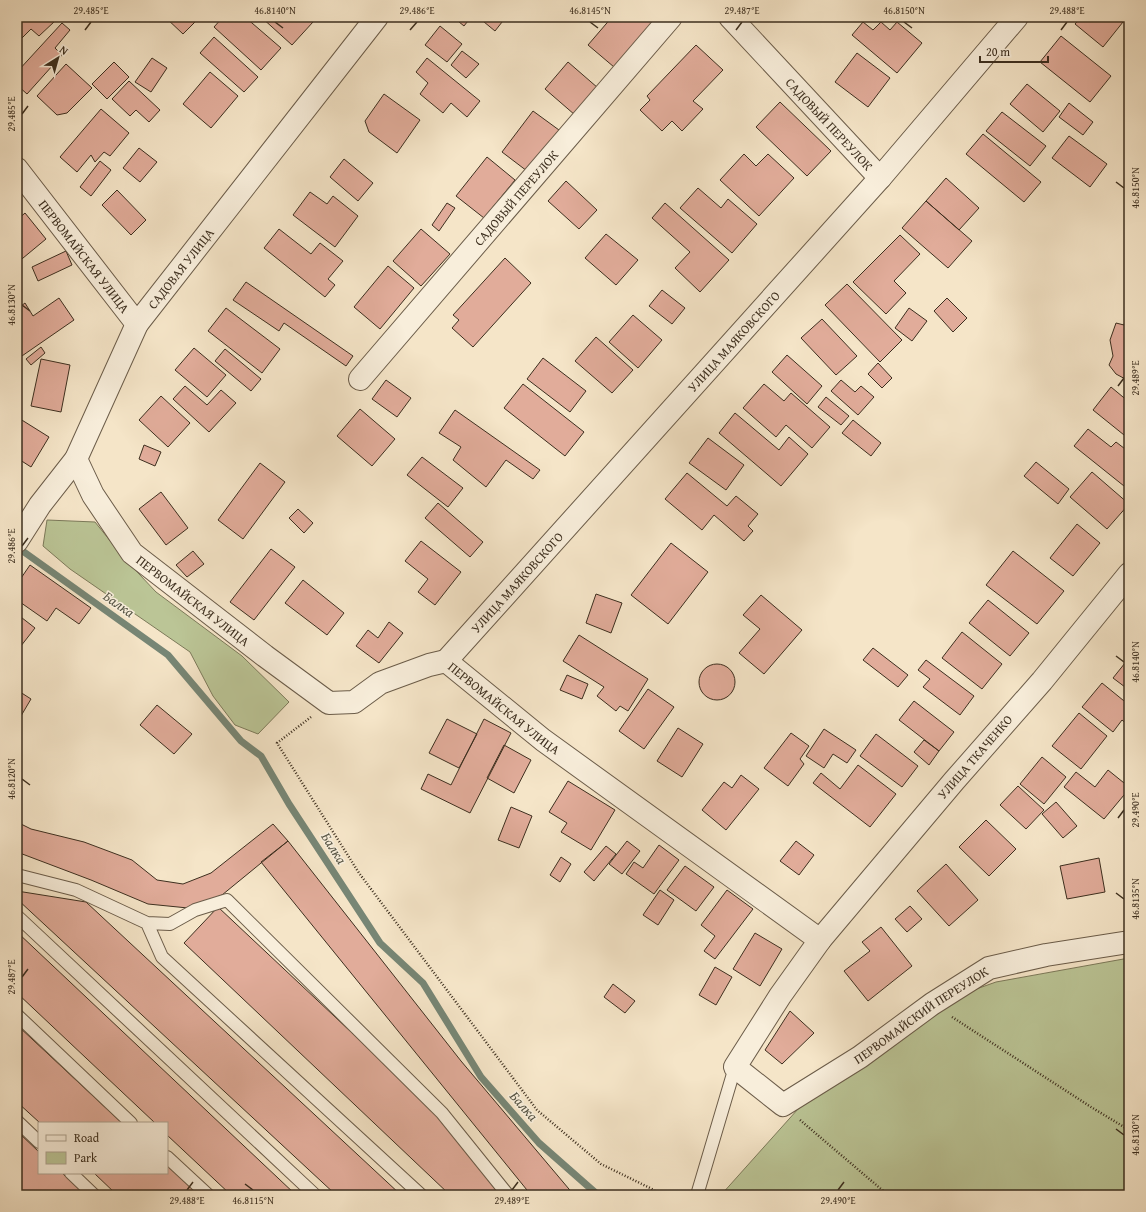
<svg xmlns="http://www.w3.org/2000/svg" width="1146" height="1212" font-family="'Gentium Book Plus',serif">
<rect width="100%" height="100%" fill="#f5e5c8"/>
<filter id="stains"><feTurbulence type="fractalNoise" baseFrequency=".005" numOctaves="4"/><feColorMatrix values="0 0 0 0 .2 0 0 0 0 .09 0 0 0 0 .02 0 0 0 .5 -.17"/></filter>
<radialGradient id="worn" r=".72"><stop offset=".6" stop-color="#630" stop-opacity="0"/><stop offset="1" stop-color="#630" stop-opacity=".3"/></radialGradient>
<path fill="#bbc596" stroke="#7c7a5a" d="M47,520l48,2 29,36 32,34 86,64 47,46 -31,32 -23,-9 -22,-29 -23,-44 -120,-83 -27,-23z
M1129,958v237h-408l77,-86 167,-116 31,-11z"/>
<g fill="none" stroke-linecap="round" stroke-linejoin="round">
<path stroke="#778675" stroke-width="7" d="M17,547l151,108 73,86 20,15 28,48 91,139 43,40 58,94 58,66 59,52"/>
</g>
<path fill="#e1ac9a" stroke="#3d2f1f" d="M17,17h34l4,4 -16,15 -8,-7 -14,14z
M165,17h31l2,2 -15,15z
M223,17h22l36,31 -20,22 -47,-43z
M261,17h46l6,5 -21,23z
M453,17h18l-7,9z
M478,17h28l-11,14z
M612,17h45l-43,50 -26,-22z
M1081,17h46l-24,30 -28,-23z
M863,22l10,8 8,-8 9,8 7,-8 25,21 -25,30 -45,-38z
M62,23l8,7 -15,18 7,7 -35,39 -10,-9v-13z
M440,26l22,18 -15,18 -22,-17z
M1061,36l50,40 -21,26 -50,-40z
M214,37l44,40 -14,15 -44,-39z
M696,45l27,25 -30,31 10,8 -21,22 -10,-10 -10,10 -22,-21 10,-10 -3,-4z
M462,51l17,13 -13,14 -15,-13z
M857,53l33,25 -22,29 -33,-25z
M152,58l15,10 -16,24 -16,-10z
M427,58l53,43 -13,16 -16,-14 -8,10 -23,-19 8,-11 -12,-11z
M114,62l15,15 -22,22 -15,-15z
M568,62l30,26 -23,27 -30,-26z
M66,64l26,24 -25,25 -10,2 -20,-19z
M210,72l28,24 -27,32 -28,-24z
M129,81l31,29 -11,12 -13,-12 -6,6 -18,-17z
M1027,84l33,27 -17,21 -33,-28z
M384,94l36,26 -23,33 -28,-21 -4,-11z
M780,102l51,49 -24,25 -51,-49z
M1069,103l24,19 -10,13 -24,-18z
M101,109l28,24 -19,23 -6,-4 -9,10 -4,-7 -14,17 -17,-15z
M533,111l26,19 -32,41 -25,-19z
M1002,112l44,34 -16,20 -44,-35z
M983,134l58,48 -17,20 -58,-48z
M1069,136l38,28 -17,23 -38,-29z
M139,148l18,14 -17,20 -17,-14z
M744,154l12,12 12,-12 26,24 -35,38 -39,-36z
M487,157l28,23 -31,38 -28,-22z
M344,159l29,24 -15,18 -28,-24z
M100,161l11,9 -20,26 -11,-9z
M946,178l33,30 -20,22 -33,-29z
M566,181l31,29 -18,19 -31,-28z
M698,188l23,20 7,-9 29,25 -25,29 -52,-45z
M117,190l29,30 -15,15 -29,-30z
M310,192l17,12 6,-8 25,20 -23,31 -42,-32z
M926,201l46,40 -24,27 -46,-40z
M447,203l8,5 -16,23 -7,-6z
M665,203l64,57 -29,32 -25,-24 15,-16 -38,-34z
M25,213l21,26 -29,24v-43z
M279,229l32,25 9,-11 23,18 -15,18 7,6 -10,12 -61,-49z
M421,229l29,25 -29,32 -28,-25z
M606,234l32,26 -22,25 -31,-27z
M900,235l20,19 -26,27 12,12 -20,21 -33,-32z
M66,251l6,14 -34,16 -6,-14z
M505,258l26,25 -58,64 -21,-19 7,-8 -6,-5z
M388,266l26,22 -34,41 -26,-22z
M246,282l107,74 -7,10 -62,-43 -5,8 -46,-31z
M847,284l55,56 -22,22 -55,-57z
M662,290l23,18 -13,16 -23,-18z
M59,298l15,22 -55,38 -2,-3v-46l8,-6 8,13z
M947,298l20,20 -14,14 -19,-21z
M226,308l54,41 -18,24 -54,-42z
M909,308l18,13 -15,20 -17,-13z
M1127,312l2,1v68l-13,-7 -7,-9 4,-9 -3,-16 6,-17 8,2z
M633,315l29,25 -24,28 -29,-26z
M822,319l35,37 -21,19 -35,-37z
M596,337l37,33 -21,23 -37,-32z
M41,347l4,6 -14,12 -5,-6z
M194,348l32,27 -19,22 -32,-27z
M225,349l36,30 -10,12 -36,-30z
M787,355l35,31 -15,18 -35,-32z
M543,358l43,33 -16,21 -43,-33z
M41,359l29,6 -9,47 -30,-6z
M878,363l14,15 -10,10 -14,-14z
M386,380l25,18 -14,19 -25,-18z
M841,380l14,12 6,-6 13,11 -16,18 -27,-24z
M523,384l61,48 -19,24 -61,-48z
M764,384l20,17 7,-8 39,34 -18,21 -26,-23 -10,12 -33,-29z
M185,386l22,19 14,-15 15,13 -27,29 -36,-33z
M1111,387l18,15v37l-36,-29z
M161,396l29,27 -22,24 -29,-27z
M826,397l23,19 -8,9 -23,-18z
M360,409l35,30 -23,27 -35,-30z
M455,410l85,60 -7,9 -27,-19 -20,27 -33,-27 8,-13 -22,-14z
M735,413l44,37 10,-13 19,17 -27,32 -62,-53z
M17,417l32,20 -18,30 -14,-9z
M853,420l28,23 -10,13 -29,-23z
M1088,429l23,18 5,-5 13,10v38l-55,-44z
M708,438l36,27 -18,25 -37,-27z
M144,445l17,7 -6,14 -16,-7z
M422,457l41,31 -15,19 -41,-32z
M1036,462l33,27 -11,15 -34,-28z
M260,463l25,19 -42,57 -25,-19z
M1092,472l37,32 -22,25 -37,-32z
M687,473l40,33 9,-10 22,18 -10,12 5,5 -9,10 -30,-26 -12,15 -37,-31z
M17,476l4,3 -4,6z
M161,492l27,36 -22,17 -27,-36z
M438,503l45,39 -13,15 -45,-39z
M298,509l15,14 -9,10 -15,-15z
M1077,524l23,19 -27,33 -23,-18z
M421,541l40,31 -26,33 -17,-13 10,-13 -23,-18z
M671,543l37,29 -40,52 -37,-29z
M271,549l24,18 -41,53 -24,-18z
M193,551l11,13 -17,13 -11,-12z
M1013,551l51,40 -27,33 -51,-39z
M30,565l61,43 -12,16 -23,-16 -9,13 -30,-21v-16z
M303,580l41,33 -17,22 -42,-32z
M596,594l26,9 -11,30 -25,-10z
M761,595l41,35 -38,44 -25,-21 21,-24 -17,-14z
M988,600l41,33 -19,23 -41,-33z
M17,614l18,14 -18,23z
M389,622l14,11 -24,30 -23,-17 12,-16 10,8z
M962,632l40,32 -20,25 -40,-31z
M579,635l69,44 -20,32 -8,-5 -4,5 -19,-15 7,-9 -41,-26z
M873,648l35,27 -10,12 -35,-27z
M1129,658v32l-16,-12z
M926,660l48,36 -14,19 -37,-28 7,-8 -12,-9z
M699 682a18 18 0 1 1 36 0a18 18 0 1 1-36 0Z
M567,675l21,9 -6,15 -22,-9z
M1102,683l27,22v21l-7,-6 -9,12 -31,-25z
M648,689l26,18 -30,42 -25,-18z
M17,690l14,9 -13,22 -1,-1z
M914,701l40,31 -15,19 -40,-31z
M157,705l35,29 -18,20 -34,-29z
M1079,713l28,23 -26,33 -29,-23z
M447,719l30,15 -18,34 -30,-15z
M484,719l27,14 -41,80 -49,-24 7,-15 23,11z
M678,728l25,16 -21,33 -25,-16z
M824,729l32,21 -9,13 -14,-9 -9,14 -18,-12z
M791,733l18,13 -9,13 4,5 -16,22 -24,-18z
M876,734l42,32 -16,21 -42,-31z
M924,740l15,11 -10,14 -15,-13z
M504,745l27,15 -17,33 -27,-15z
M1042,757l24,20 -22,27 -24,-20z
M858,765l38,29 -26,33 -57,-44 8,-10 19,16z
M1108,770l21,17v2l-25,30 -40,-32 12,-15 19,15z
M741,775l18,14 -33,41 -24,-20 22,-28 8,6z
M568,781l47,29 -24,40 -30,-18 6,-9 -18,-11z
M1018,786l26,24 -18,19 -26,-24z
M1056,802l21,24 -14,12 -21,-24z
M511,807l21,9 -13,32 -21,-8z
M986,820l30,29 -27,27 -30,-29z
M17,822l14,7 53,13 48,18 25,20 26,4 28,-11 62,-49 15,17 -66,54 -34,13 -40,-4 -57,-24 -74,-28z
M288,841l173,220 113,134h-43l-270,-333z
M627,841l13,10 -18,23 -13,-10z
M796,841l18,14 -15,20 -19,-14z
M659,845l20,15 -25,34 -28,-20 8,-12 9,6z
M606,846l10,8 -22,27 -10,-9z
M561,857l10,7 -11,18 -10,-7z
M1099,858l6,34 -38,7 -7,-33z
M946,864l32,36 -29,26 -32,-35z
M685,866l29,21 -18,24 -29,-21z
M660,890l14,10 -16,25 -15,-10z
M727,890l26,19 -38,50 -11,-8 11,-15 -14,-11z
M17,891l69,11 315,293h-65l-319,-296z
M910,906l12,13 -15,13 -12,-13z
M218,907l214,201 68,87h-50l-266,-252z
M881,927l31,39 -44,35 -24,-30 26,-20 -8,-9z
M17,932l279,263h-65l-64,-60v-12h-12l-138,-130z
M755,933l27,16 -22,37 -27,-17z
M715,967l17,10 -16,28 -17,-10z
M613,984l22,17 -10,12 -21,-16z
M790,1011l24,22 -32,31 -17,-14z
M17,1025l105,98h-82l-23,-21z
M17,1131l22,21v21h23l24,22h-69z
M167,1164l33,31h-83l-23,-22h73z"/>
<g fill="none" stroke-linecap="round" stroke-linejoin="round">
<defs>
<path id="service" d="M17,875l59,15 71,33 23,1 25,-14 32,-10 215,213 66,82
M17,916l298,279
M147,923l15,34 259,238
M17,1015l114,108
M17,1121l22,21
M167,1157l41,38
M71,1173l23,22
M697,1195l38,-128"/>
<g id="minor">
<path id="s1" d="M730,17l150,161"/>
<path id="s2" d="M17,169l120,155"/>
<path id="s3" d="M360,379l311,-362"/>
<path id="s4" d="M76,459l17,36 39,58 133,103 64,47 25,-1 26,-19 49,-18 17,-4 97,79 277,200"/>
<path id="s5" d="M17,541l23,-36 36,-46 61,-135 240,-307"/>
<path id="s6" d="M1129,574l-87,107 -88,100 -134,159 -40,56 -45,71 48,38 77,-48 72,-53 57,-36 57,-13 83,-13"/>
<path id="s7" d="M446,661l434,-483 137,-161"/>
</g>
</defs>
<use href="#service" stroke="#6b5c49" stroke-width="14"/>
<use href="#minor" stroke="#6b5c49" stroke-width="24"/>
<path stroke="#3d2f1f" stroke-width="2.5" stroke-dasharray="1 2" stroke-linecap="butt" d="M311,717l-34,26 82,130 178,237 64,54 51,25 9,6
M952,1017l139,90 38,23
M800,1120l88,75"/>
<use href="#service" stroke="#f8eedb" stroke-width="12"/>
<use href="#minor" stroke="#f8eedb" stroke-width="22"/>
</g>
<path fill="none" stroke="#3d2f1f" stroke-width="1.5" d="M275,22l8,6M590,22l8,6M904,22l8,6M85,30l6,-8M410,30l7,-8M736,30l6,-8M1061,30l6,-8M22,114l6,-8M1116,182l8,6M22,305l8,6M1118,386l6,-8M22,546l6,-8M1116,656l8,6M22,779l8,6M1118,818l6,-8M1116,893l8,6M22,977l6,-8M1116,1129l8,6M245,1184l8,6M187,1190l6,-8M512,1190l6,-8M838,1190l6,-8"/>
<g text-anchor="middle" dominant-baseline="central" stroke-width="3" stroke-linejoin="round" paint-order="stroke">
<g font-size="13" fill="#3d2f1f" stroke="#f8eedb">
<text stroke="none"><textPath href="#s1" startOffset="146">САДОВЫЙ ПЕРЕУЛОК</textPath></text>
<text stroke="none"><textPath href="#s3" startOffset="239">САДОВЫЙ ПЕРЕУЛОК</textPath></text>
<text stroke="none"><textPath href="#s2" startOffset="110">ПЕРВОМАЙСКАЯ УЛИЦА</textPath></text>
<text stroke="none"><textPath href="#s5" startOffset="320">САДОВАЯ УЛИЦА</textPath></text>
<text stroke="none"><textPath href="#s7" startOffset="430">УЛИЦА МАЯКОВСКОГО</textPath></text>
<text stroke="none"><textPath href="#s7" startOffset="106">УЛИЦА МАЯКОВСКОГО</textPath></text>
<text stroke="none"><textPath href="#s4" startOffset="187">ПЕРВОМАЙСКАЯ УЛИЦА</textPath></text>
<text stroke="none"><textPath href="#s4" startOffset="559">ПЕРВОМАЙСКАЯ УЛИЦА</textPath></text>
<text transform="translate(975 757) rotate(-49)">УЛИЦА ТКАЧЕНКО</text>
<text stroke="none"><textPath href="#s6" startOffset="858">ПЕРВОМАЙСКИЙ ПЕРЕУЛОК</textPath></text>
</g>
<g font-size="14" font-style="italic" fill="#555343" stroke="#f8eedb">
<text transform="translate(119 604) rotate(35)">Балка</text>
<text transform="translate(334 848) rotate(58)">Балка</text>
<text transform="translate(524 1106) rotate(49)">Балка</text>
</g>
</g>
<rect width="1146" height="1212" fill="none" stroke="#f5e5c8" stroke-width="44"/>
<rect x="38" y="1122" width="130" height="52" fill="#f8eedb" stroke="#ada290"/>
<rect x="46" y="1135" width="20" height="6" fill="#f8eedb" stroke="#ada290"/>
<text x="74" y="1142" font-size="12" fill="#3d2f1f">Road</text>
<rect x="46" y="1152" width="20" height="12" fill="#bbc596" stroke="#ada290"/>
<text x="74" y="1162" font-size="12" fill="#3d2f1f">Park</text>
<g transform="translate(58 58) rotate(37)" stroke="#f8eedb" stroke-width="3" paint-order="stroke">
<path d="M0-3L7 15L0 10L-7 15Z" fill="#3d2f1f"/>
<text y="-6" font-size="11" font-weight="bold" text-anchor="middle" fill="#3d2f1f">N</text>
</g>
<path d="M980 56v6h68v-6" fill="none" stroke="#3d2f1f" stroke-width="2"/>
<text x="986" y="56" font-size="12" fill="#3d2f1f" stroke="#f8eedb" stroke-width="3" paint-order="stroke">20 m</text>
<rect x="22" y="22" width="1102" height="1168" fill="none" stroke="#3d2f1f" stroke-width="1.5"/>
<g font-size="10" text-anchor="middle" fill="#3d2f1f">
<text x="91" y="14">29.485°E</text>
<text x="275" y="14">46.8140°N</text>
<text x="417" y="14">29.486°E</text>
<text x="590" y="14">46.8145°N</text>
<text x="742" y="14">29.487°E</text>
<text x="904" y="14">46.8150°N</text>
<text x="1067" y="14">29.488°E</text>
<text transform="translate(11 114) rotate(-90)" y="4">29.485°E</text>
<text transform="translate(1135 188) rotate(-90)" y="4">46.8150°N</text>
<text transform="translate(11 305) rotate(-90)" y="4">46.8130°N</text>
<text transform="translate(1135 378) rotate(-90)" y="4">29.489°E</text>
<text transform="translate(11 546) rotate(-90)" y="4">29.486°E</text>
<text transform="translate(1135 662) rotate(-90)" y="4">46.8140°N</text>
<text transform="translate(11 779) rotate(-90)" y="4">46.8120°N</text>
<text transform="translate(1135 810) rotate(-90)" y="4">29.490°E</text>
<text transform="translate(1135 899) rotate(-90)" y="4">46.8135°N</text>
<text transform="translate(11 977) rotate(-90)" y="4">29.487°E</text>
<text transform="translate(1135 1135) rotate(-90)" y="4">46.8130°N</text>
<text x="187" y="1204">29.488°E</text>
<text x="253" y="1204">46.8115°N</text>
<text x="512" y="1204">29.489°E</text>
<text x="838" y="1204">29.490°E</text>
</g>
<rect width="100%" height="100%" filter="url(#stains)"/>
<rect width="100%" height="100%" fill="url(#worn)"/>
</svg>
